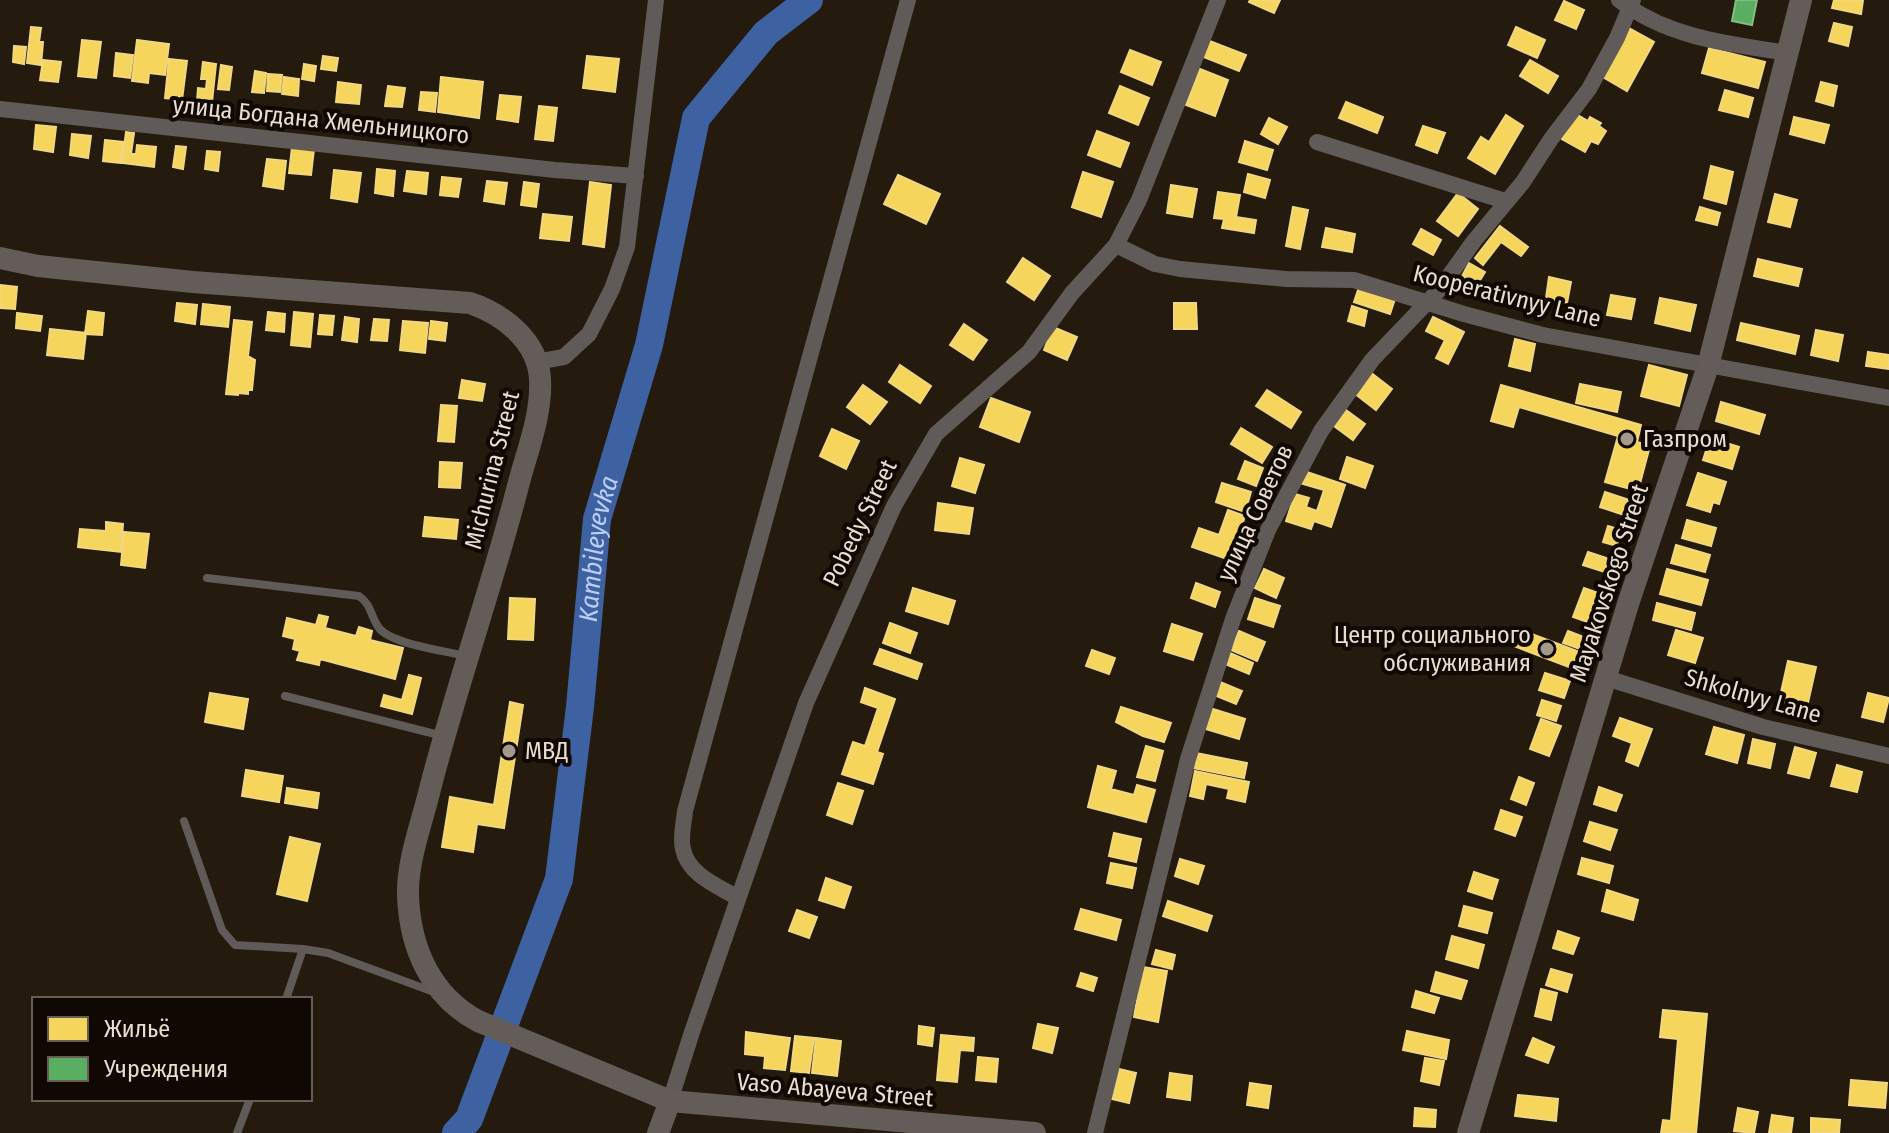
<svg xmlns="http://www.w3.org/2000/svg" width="1889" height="1133" font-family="'Fira Sans Condensed',sans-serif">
<rect width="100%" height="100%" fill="#241b0e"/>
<path fill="#f6d55c" stroke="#f2d77e" stroke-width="2" d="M1250,0h30l-6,13 -25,-11z
M1834,0h29l-2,14 -29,-6z
M1564,1l20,9 -8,19 -21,-9z
M1834,23l18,4 -4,19 -19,-5z
M31,27l10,1 -2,14h4l-2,23 -14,-2z
M1516,27l29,13 -8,18 -29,-13z
M1629,28l25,14 -27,49 -24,-14z
M82,40l19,2 -5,36 -18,-2z
M137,40l32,4 -4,31 -16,-2 -1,10 -16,-2z
M1207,40l39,15 -7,16 -38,-15z
M14,46l12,1 -2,17 -11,-2z
M1709,48l56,14 -7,26 -56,-15z
M1130,50l31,12 -9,23 -31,-13z
M116,53l17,2 -3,23 -16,-2z
M323,56l15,2 -2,13 -15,-2z
M587,56l32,3 -4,33 -32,-4z
M169,59l18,2 -5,39 -17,-2z
M43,60l18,2 -3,20 -18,-2z
M1530,60l28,16 -10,17 -28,-17z
M203,62l13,2 -4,38 -15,-1 1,-13 8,1 1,-10h-6z
M304,64l12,2 -2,15 -12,-2z
M221,65l11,2 -3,23 -11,-1z
M1200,69l28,11 -13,36 -29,-11z
M255,71l11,2 -2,20 -12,-1z
M268,74l14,1 -2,17 -13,-1z
M284,77l15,2 -1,17 -16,-2z
M441,77l42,5 -4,36 -41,-6z
M338,82l23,3 -2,19 -23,-2z
M1821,82l16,4 -4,20 -17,-5z
M388,86l17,2 -3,19 -17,-1z
M1120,86l29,12 -11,27 -29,-12z
M1725,90l28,8 -5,19 -29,-7z
M421,92l16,1 -2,19 -16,-2z
M500,95l21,2 -3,25 -21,-3z
M1346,102l37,15 -6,16 -38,-15z
M539,106l18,2 -4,33 -18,-2z
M1576,114l12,7 2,-4 11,6 -2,3 7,5 -8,13 -7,-3 -6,11 -23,-13z
M1506,115l17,11 -28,48 -27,-16 13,-21 8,5z
M1794,117l35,8 -5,18 -34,-9z
M1269,118l18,9 -9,17 -17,-10z
M36,125l20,2 -3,25 -19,-3z
M1423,126l22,7 -8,20 -21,-8z
M1097,131l32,12 -9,24 -32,-12z
M126,132l8,1 -3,21h5l1,-9 19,2 -2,20 -32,-4z
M72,134l19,2 -3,22 -18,-3z
M105,140l18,2 -3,21 -17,-2z
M1245,141l28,9 -6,20 -28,-8z
M176,146l10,1 -3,22 -10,-2z
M292,147l22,2 -3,26 -22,-2z
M207,151l13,1 -2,19 -13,-2z
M267,159l19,2 -3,28 -20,-3z
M1711,166l22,6 -7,32 -22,-6z
M377,169l18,2 -2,25 -18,-3z
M334,170l27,3 -4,29 -26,-4z
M407,171l21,2 -2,21 -22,-3z
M1083,172l30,10 -12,35 -29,-10z
M1248,174l22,6 -5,18 -21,-6z
M898,175l42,19 -14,30 -42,-20z
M442,177l19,2 -3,18 -18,-2z
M487,181l20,2 -3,21 -20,-3z
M524,182l15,2 -3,23 -15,-2z
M590,182l21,3 -7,62 -21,-3z
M1171,185l26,4 -5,28 -25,-4z
M1218,192l22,3 -4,22 20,3 -2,13 -32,-5 2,-9 -10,-1z
M1458,193l20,16 -20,27 -21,-15z
M1775,194l22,6 -7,27 -22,-5z
M1293,207l15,3 -8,39 -14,-3z
M1700,207l20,6 -3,12 -21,-5z
M543,214l29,3 -3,24 -29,-3z
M1500,226l28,21 -7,9 -20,-14 -18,23 -8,-7z
M1326,228l29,6 -3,18 -30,-5z
M1421,229l20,11 -8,15 -20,-11z
M1023,258l27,18 -16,24 -27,-18z
M1758,259l44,10 -4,17 -44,-10z
M1469,263l16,9 -11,18 -15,-8z
M1549,277l22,5 -4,21 -21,-5z
M0,285l17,2 -2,22 -15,-1z
M1359,287l36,12 -5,15 -36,-12z
M1611,295l24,4 -4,20 -24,-4z
M1660,298l36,7 -6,26 -35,-8z
M177,303l20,2 -2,19 -20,-3z
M1174,303h22l1,26h-23z
M203,304l27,3 -2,20 -27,-3z
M1352,306l15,5 -3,15 -16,-5z
M88,311l16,2 -2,22 -17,-1z
M268,312l17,2 -1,18 -18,-2z
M294,312l19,2 -3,33 -19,-2z
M17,313l25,3 -2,15 -24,-3z
M320,315l14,1 -2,19 -14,-1z
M345,317l14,2 -2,23 -15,-2z
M1433,317l31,15 -16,32 -12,-6 9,-18 -19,-9z
M374,319l15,1 -2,21 -16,-1z
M234,320l18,2 -4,34 7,4 -3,30h-4v4l-10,-1v2l-12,-1z
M403,321l25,2 -3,30 -25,-3z
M431,321l16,2 -2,18 -16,-2z
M1741,323l58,13 -4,18 -58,-14z
M964,324l23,16 -14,20 -23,-15z
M1053,327l24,10 -10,23 -23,-10z
M50,329l36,4 -3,26 -36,-4z
M1816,330l27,5 -5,26 -27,-6z
M1515,339l20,5 -5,27 -21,-5z
M1868,352l21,3v14l-23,-3z
M900,365l31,21 -11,17 -31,-21z
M1649,365l38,10 -8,31 -38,-10z
M1370,372l22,17 -16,21 -22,-17z
M462,380l23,4 -3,17 -23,-3z
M1580,384l41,8 -4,20 -41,-9z
M863,385l24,17 -17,22 -23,-17z
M1501,385l140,40 -4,17 13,4 -12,45 -33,-9 13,-46 -99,-29 -6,20 -22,-6z
M1267,390l34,22 -10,16 -35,-22z
M991,398l39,14 -11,30 -39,-15z
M1721,402l44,13 -6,19 -43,-13z
M441,405l16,1 -3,36 -16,-1z
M1346,410l19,14 -12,16 -19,-14z
M1241,428l31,19 -10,16 -31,-19z
M832,429l27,12 -13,28 -26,-13z
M1710,438l29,9 -7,22 -29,-9z
M1347,457l26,9 -8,22 -25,-9z
M960,458l24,7 -9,28 -23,-7z
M1245,461l18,7 -7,18 -18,-7z
M440,462l22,1 -2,25 -21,-1z
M1304,471l41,14 -14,42 -17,-6 -3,8 -25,-8 9,-27 14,4 -3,9 11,4 7,-21 -24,-7z
M1698,473l28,9 -7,22 -6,-2 -3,10 -23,-7z
M1222,483l29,9 -6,20 -29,-10z
M1605,492l27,9 -5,15 -27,-9z
M938,503l35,5 -4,26 -34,-4z
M1228,510l17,6 -15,44 -38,-13 7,-19 20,7z
M425,517l33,3 -2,19 -33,-3z
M1687,520l29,8 -5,18 -29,-8z
M106,522l17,2 -2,28 -43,-5 2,-18 26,2z
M1608,526l13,4 -4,16 -14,-4z
M124,532l25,2 -4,34 -24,-3z
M1676,545l34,10 -5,17 -34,-9z
M1588,552l24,8 -4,13 -25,-8z
M1264,569l20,9 -8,20 -21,-10z
M1667,569l41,11 -7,25 -41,-11z
M1196,583l24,9 -5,15 -24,-9z
M913,588l42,13 -7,23 -42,-13z
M1584,588l17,6 -11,29 -17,-6z
M510,598l25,1 -2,41 -25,-1z
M1255,598l25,8 -7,21 -25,-8z
M1657,603l38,10 -4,17 -38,-10z
M319,615l9,2 -3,11 31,8 3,-9 13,4 -2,9 33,8 -8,31 -75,-20 -1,6 -22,-5 3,-9 -7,-2 2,-10 -12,-3 4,-18 29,7z
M890,623l27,10 -7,20 -27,-10z
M1172,624l30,10 -9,26 -29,-9z
M1521,630l59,22 -6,17 -60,-23z
M1676,630l27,8 -8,25 -27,-8z
M1239,631l26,11 -8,19 -26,-11z
M1568,631l16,6 -4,12 -17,-6z
M880,649l42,15 -5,15 -43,-15z
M1092,650l23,8 -6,16 -23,-8z
M1230,653l23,10 -4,11 -24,-10z
M1788,661l28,6 -9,40 -28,-6z
M1545,673l25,8 -6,17 -25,-8z
M409,675l12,3 -9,36 -31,-8 3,-11 18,5z
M1220,682l22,9 -6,13 -22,-9z
M865,688l30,11 -18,53 6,2 -10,30 -31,-10 11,-32 12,4 13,-38 -17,-6z
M210,693l38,6 -5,30 -38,-7z
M1868,693l21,5 -6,24 -21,-5z
M1542,700l19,6 -5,15 -19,-6z
M510,702l13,3 -19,123 -27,-4 -4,28 -31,-5 8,-50 44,8z
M1121,707l50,16 -7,19 -21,-6 -27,-14z
M1213,709l32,10 -6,20 -33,-10z
M1620,718l32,11 -14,37 -12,-5 6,-18 -19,-7z
M1541,719l20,7 -12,30 -19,-7z
M1714,727l30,8 -7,28 -31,-9z
M1753,739l22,5 -5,24 -22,-5z
M1146,746l17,5 -8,30 -18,-4z
M1795,747l21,6 -7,25 -21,-5z
M1196,753l51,10 -3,15 -51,-10z
M1837,765l25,7 -5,20 -26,-6z
M1098,766l18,5 -5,18 23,6 3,-10 18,5 -9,32 -58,-15z
M246,770l37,6 -4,26 -37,-6z
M1195,771l54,11 -4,20 -18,-4 2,-9 -23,-5 -3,15 -13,-3z
M1519,777l15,6 -8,22 -15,-6z
M838,783l25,8 -11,33 -25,-9z
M1599,787l23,8 -6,16 -22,-7z
M287,788l32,5 -2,15 -32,-5z
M1501,810l21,7 -7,19 -20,-7z
M1590,822l27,8 -7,20 -26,-9z
M1114,833l27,6 -5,23 -27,-6z
M290,837l30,7 -13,57 -30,-7z
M1582,858l31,8 -4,17 -31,-9z
M1180,859l24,7 -6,18 -23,-8z
M1111,863l25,5 -4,20 -25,-5z
M1474,872l24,8 -6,19 -24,-8z
M826,878l25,9 -7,21 -25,-8z
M1607,890l31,10 -5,20 -31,-9z
M1168,901l44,15 -5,15 -44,-15z
M1464,906l28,7 -5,20 -28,-7z
M1081,909l40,11 -5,20 -41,-11z
M797,910l20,7 -8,21 -20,-7z
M1558,931l21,7 -6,16 -20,-6z
M1452,936l32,9 -6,23 -32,-9z
M1156,950l19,5 -3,14 -20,-5z
M1143,967l24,4 -9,51 -24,-5z
M1551,969l21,6 -5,17 -21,-7z
M1436,972l31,9 -6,18 -30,-8z
M1081,973l16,5 -4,13 -16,-5z
M1541,989l16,4 -6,27 -16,-4z
M1416,991l23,7 -5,15 -22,-6z
M1663,1010l44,4 -11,119h-35l2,-13 8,1 7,-82 -18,-2z
M1038,1024l20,4 -6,25 -19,-5z
M919,1026l15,2 -2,18 -14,-2z
M1407,1031l42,9 -3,19 -43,-9z
M746,1032l44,6 -5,32 -21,-2 1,-12 -20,-2z
M941,1035l33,3 -1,13 -13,-1 -3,32 -20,-2z
M795,1036l19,2 -5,35 -18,-2z
M816,1038l25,3 -4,35 -25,-3z
M1533,1038l21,9 -6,16 -22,-8z
M978,1057l20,2 -2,23 -20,-2z
M1425,1058l19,3 -5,24 -18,-4z
M1119,1069l17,4 -7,30 -17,-4z
M1170,1073l22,3 -2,24 -23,-3z
M1851,1080l36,3 -2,25 -36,-3z
M1250,1083l21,3 -3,22 -21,-3z
M1518,1095l40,4 -2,22 -41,-5z
M1415,1108l21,2 -1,17 -21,-1z
M1738,1108l20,4 -4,21 -20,-2z
M1772,1115l21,3 -2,15h-22z
M1811,1118l29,2 -1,13h-28z"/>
<path fill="#5aae61" stroke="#85bc82" stroke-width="2" d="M1736,0h21l-5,25 -20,-4z"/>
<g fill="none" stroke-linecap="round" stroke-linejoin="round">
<path stroke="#3e61a1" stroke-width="28" id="s1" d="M456,1133l13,-14 90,-240 21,-172 17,-188 52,-174 47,-227 70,-85 43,-33"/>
<path stroke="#605b58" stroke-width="8" d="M207,578l152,18c13,9 11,20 20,32 12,16 67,23 87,28
M285,696l158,40
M184,821l38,109 13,15 68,4
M286,999l17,-50 25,4 106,39
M237,1133l13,-34"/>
<path stroke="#605b58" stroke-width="16" d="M1619,0c49,38 110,44 169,53
M0,109l555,61 81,6
M1317,142l188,59
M1116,245l39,19 25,5 106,10 68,1 110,34 79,21 346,63
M536,362l28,-5 25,-23 23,-45 15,-42 29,-247
M1606,678l157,49 126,29
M738,898c-20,-12 -50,-23 -55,-49 -3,-11 1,-27 2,-38l223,-811
M670,1101l22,-69 114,-329 88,-197 42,-72 93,-82 43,-59 44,-48 23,-45 79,-200
M1095,1133l93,-374 45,-140 35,-89 53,-99 51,-71 67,-70 35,-49 49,-59 28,-43 38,-50 28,-51 16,-38"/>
<path stroke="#645c58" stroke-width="22" d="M0,258l38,8 155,16 277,21c33,11 68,38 70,76 2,36 -13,72 -22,107 -26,101 -62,201 -88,303 -8,34 -23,71 -22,107 2,52 23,100 70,125l192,80 365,32
M658,1133l12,-32
M1468,1133l160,-529 80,-238 93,-366"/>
</g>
<g fill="#a4998b" stroke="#100802" stroke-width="3">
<circle cx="1627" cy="439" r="8"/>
<circle cx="1547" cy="649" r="8"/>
<circle cx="509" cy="751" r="8"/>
</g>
<g text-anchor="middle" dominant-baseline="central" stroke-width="8" stroke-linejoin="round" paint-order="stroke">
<g font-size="24" fill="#e9ddcf" stroke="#100802">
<text transform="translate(321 120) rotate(6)">улица Богдана Хмельницкого</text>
<text transform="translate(1507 296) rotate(14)">Kooperativnyy Lane</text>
<text transform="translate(492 470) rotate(-76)">Michurina Street</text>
<text transform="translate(1255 513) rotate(-65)">улица Советов</text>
<text transform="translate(860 523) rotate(-64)">Pobedy Street</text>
<text transform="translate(1609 583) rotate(-72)">Mayakovskogo Street</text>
<text transform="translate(1753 696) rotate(16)">Shkolnyy Lane</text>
<text transform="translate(835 1090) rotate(5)">Vaso Abayeva Street</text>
</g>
<g font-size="24" fill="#e9ddcf" stroke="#100802" text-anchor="start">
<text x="1643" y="439">Газпром</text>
<text x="1531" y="635" text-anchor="end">Центр социального<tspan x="1531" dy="28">обслуживания</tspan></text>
<text x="525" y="751">МВД</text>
</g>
<g font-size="26" font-style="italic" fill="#b9cff7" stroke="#100802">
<text stroke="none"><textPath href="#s1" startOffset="608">Kambileyevka</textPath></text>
</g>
</g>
<rect x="32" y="997" width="280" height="104" fill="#100802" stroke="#675d54" stroke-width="2"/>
<rect x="48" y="1017" width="40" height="24" fill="#f6d55c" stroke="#675d54" stroke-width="2"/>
<text x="104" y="1037" font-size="24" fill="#e9ddcf">Жильё</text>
<rect x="48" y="1057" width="40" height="24" fill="#5aae61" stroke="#675d54" stroke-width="2"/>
<text x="104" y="1077" font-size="24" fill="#e9ddcf">Учреждения</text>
</svg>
